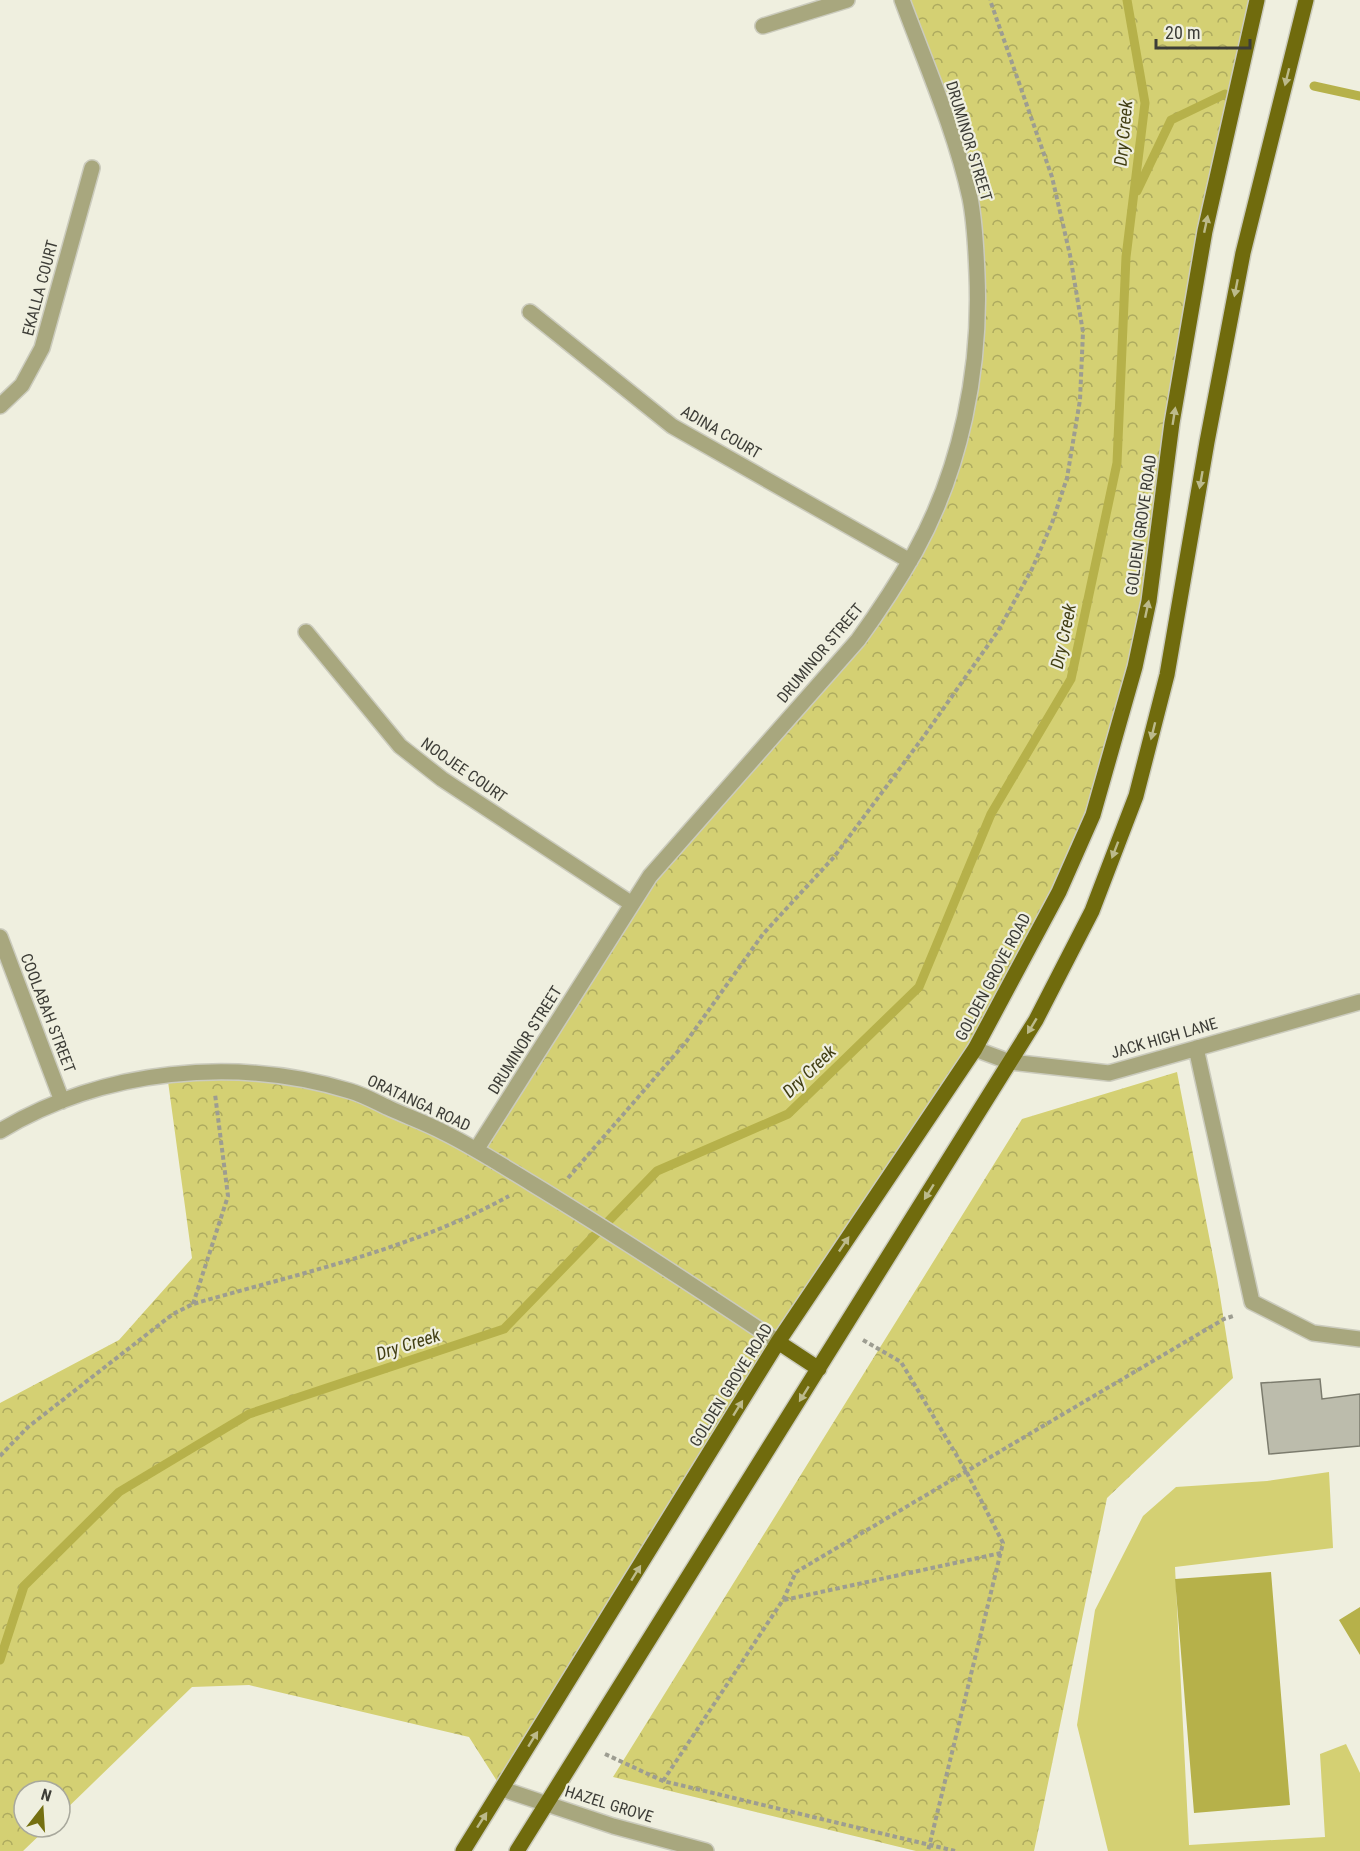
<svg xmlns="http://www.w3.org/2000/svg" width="1360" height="1851" font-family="'Roboto Condensed',sans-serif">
<defs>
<pattern id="park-crowns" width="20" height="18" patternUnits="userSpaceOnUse" patternTransform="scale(1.5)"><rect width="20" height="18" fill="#d4d073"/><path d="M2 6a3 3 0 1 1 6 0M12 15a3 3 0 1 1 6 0" fill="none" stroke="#adaa5f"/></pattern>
</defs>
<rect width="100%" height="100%" fill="#efefdf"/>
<path fill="#d4d073" d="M1329,1472l4,76 -158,19 14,278 136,-8 -5,-83 26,-10 14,29v78h-252l-31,-126 18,-115 48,-94 33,-29 91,-6z"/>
<path fill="url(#park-crowns)" d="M902,0h355l-52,231 -56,370 -56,214 -118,234 -197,293 -276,447 -33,-52 -220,-52 -57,2 -132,128v-24h-36v36h24l-25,24h-23v-448l119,-63 73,-82 -25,-184 45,-2 140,19 124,59 174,-274 208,-236 81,-140 36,-143 -5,-158z
M1177,1072l40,205 16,101 -126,120 -73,353h-118l-303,-74 409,-658z"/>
<path fill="#b6b14a" d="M1271,1572l19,233 -96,8 -19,-234z
M1360,1607v48l-21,-35z"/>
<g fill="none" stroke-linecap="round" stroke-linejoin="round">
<path stroke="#b6b14a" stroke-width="9" d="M1314,86l46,10
M1137,191l34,-71 54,-26
M0,1660l24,-74 95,-94 130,-78 255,-85 153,-158 131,-57 131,-127 72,-173 80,-135 46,-216 9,-206 19,-154 -18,-103"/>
</g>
<path fill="#bcbcac" stroke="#7b7b6d" stroke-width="1.5" d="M1320,1379l2,20 38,-5v52l-91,8 -8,-71z"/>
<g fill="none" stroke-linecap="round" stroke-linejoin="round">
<defs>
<path id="minor" d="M763,26l84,-26
M530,312l142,114 238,135
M0,406l22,-21 20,-37 50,-180
M306,632l94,114 42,33 190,125
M0,937l62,164
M1196,1048l56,254 61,31 47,6
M975,1049l35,13 99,11 251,-71
M0,1131c103,-62 235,-75 350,-40 14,4 28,12 41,18 18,8 37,15 54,24 30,15 58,33 86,50 84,51 166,105 247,159
M476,1150l174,-274 208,-236c21,-29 40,-58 57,-88 46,-83 66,-183 62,-277 -1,-25 -2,-52 -7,-77 -15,-68 -44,-133 -68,-198
M502,1789l111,37 93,25"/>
<path id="major" d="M778,1342l41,27
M463,1851l315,-509 197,-293 84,-157 34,-77 42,-148 14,-66 23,-178 33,-192 52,-231
M517,1851l519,-831 56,-109 44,-115 31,-121 40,-233 36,-189 63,-253"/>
</defs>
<use href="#minor" stroke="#cbcbbd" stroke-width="18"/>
<use href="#major" stroke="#cbcbbd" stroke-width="18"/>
<path stroke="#9d9d91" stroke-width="4" stroke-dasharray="4.5 3" stroke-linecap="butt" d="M568,1178l118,-136 77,-108 71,-77 90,-121 74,-105 34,-62 20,-46 15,-45 13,-78 3,-68 -13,-77 -18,-78 -62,-177
M193,1304l35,-108 -13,-102
M863,1340l38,22 65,109 37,72 -75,308
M0,1456l28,-29 145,-113 20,-10c107,-31 218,-54 316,-108
M784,1600l217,-47
M605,1754l58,27 292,70
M663,1781l120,-181 13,-28 428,-253 9,-3"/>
<use href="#minor" stroke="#a8a77e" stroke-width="15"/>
<use href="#major" stroke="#706b0d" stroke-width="15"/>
</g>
<defs><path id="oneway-solid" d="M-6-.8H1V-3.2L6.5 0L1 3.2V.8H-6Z" transform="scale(1.5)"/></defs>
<g fill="#bcba8b">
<use href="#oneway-solid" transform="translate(1287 77) rotate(104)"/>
<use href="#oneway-solid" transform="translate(1206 224) rotate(-78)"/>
<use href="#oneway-solid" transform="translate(1236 288) rotate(101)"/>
<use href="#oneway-solid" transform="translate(1174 416) rotate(-81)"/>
<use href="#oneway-solid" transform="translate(1201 480) rotate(100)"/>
<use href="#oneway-solid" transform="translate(1147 609) rotate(-78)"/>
<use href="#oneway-solid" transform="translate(1153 731) rotate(104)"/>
<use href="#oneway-solid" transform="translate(1115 850) rotate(111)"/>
<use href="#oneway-solid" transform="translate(1032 1026) rotate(121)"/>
<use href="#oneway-solid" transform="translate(929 1192) rotate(122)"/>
<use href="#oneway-solid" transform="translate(844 1244) rotate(-56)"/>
<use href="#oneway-solid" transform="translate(804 1394) rotate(122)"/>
<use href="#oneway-solid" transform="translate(738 1408) rotate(-58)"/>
<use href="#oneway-solid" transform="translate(636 1573) rotate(-58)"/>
<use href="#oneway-solid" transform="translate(533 1739) rotate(-58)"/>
<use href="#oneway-solid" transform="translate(482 1820) rotate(-57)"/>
</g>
<g text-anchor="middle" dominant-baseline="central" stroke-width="4.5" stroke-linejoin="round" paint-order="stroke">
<g font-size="16" fill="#3d3d37" stroke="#efefdf">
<text transform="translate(969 141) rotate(73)">DRUMINOR STREET</text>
<text transform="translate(40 288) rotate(-75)">EKALLA COURT</text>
<text transform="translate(721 432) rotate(30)">ADINA COURT</text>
<text transform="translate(1141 525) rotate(-82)">GOLDEN GROVE ROAD</text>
<text transform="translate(820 653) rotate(-50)">DRUMINOR STREET</text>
<text transform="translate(464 770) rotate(35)">NOOJEE COURT</text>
<text transform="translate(993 977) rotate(-62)">GOLDEN GROVE ROAD</text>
<text transform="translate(48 1013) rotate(69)">COOLABAH STREET</text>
<text transform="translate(1164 1038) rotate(-16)">JACK HIGH LANE</text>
<text transform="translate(525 1040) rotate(-58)">DRUMINOR STREET</text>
<text transform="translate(419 1103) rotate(25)">ORATANGA ROAD</text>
<text transform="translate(731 1385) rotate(-58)">GOLDEN GROVE ROAD</text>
<text transform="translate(609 1804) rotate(17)">HAZEL GROVE</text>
</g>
<g font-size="18" font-style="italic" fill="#423f14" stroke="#efefdf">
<text transform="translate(1123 133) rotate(-85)">Dry Creek</text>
<text transform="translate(1063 636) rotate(-78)">Dry Creek</text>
<text transform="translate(809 1071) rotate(-44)">Dry Creek</text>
<text transform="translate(408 1344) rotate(-18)">Dry Creek</text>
</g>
</g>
<g transform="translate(42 1809) rotate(17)"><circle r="28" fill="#efefdf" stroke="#a8a89c" stroke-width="1.5"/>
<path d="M0-4.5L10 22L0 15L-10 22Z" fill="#757011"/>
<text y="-9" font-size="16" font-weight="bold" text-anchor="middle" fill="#3d3d37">N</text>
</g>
<path d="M1156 39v9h94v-9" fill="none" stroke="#3d3d37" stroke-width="3"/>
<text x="1165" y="39" font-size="18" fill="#3d3d37" stroke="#efefdf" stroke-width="4.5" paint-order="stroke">20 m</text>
</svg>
